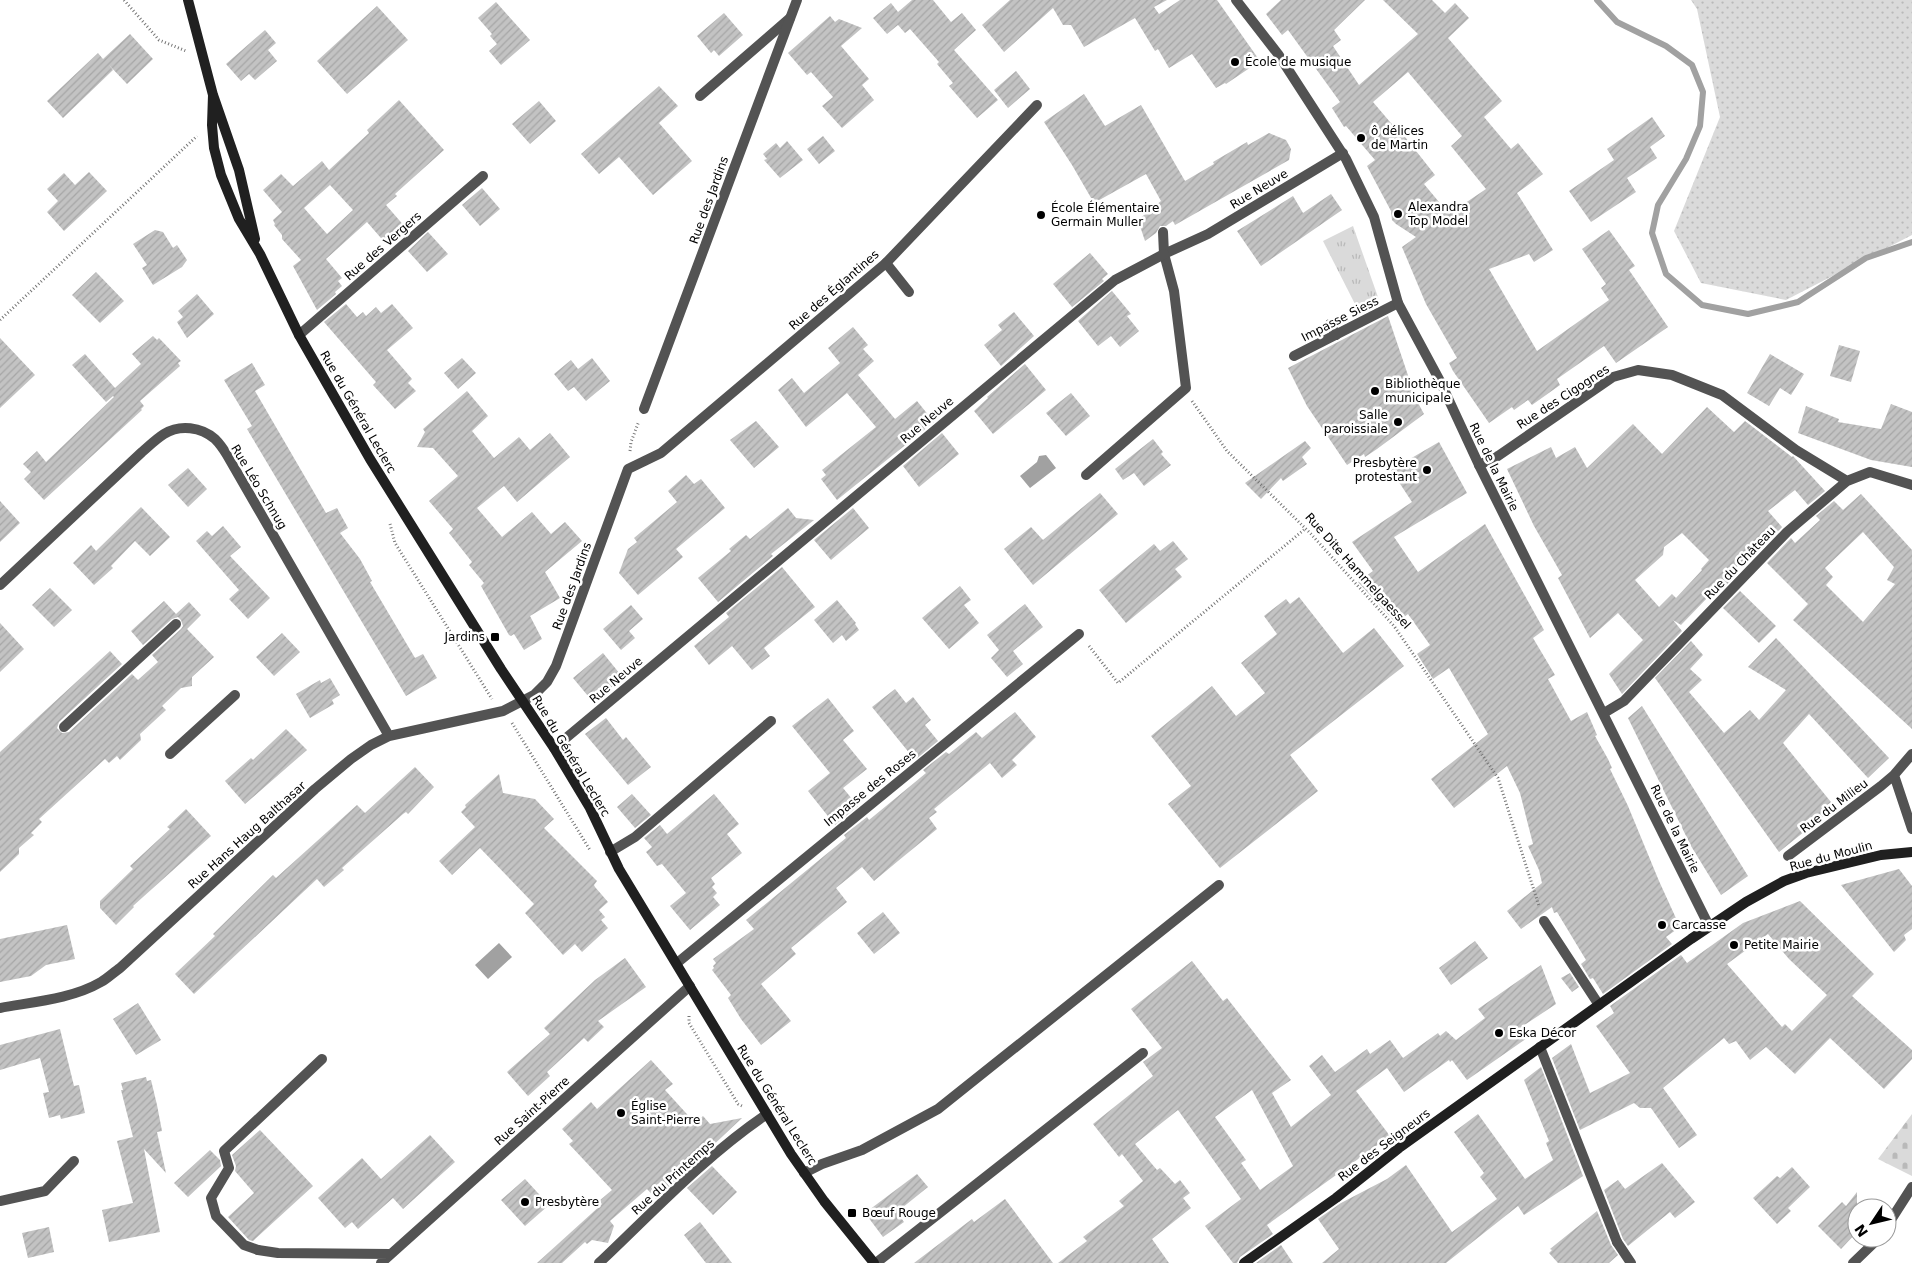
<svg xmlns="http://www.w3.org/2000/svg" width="1912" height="1263" font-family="'DejaVu Sans',sans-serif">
<defs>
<pattern id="grass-dots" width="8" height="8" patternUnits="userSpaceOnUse" patternTransform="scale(1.25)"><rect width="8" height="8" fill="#dadada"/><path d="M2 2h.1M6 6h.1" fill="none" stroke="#b9b9b9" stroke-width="1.8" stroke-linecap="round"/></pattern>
<pattern id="cemetery-stones" width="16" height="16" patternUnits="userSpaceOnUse" patternTransform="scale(1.25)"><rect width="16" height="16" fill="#dadada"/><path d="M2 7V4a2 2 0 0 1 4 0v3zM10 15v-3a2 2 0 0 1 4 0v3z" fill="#b9b9b9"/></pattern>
<pattern id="park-tufts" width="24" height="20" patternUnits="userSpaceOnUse" patternTransform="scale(1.25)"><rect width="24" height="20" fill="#dadada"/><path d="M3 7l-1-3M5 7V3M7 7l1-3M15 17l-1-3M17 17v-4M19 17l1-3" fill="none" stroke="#b9b9b9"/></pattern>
<pattern id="building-hatch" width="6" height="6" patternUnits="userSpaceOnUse" patternTransform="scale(1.25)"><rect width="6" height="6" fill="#c3c3c3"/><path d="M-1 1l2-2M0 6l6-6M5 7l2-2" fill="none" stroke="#a6a6a6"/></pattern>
</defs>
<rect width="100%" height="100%" fill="#fff"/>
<path fill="url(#grass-dots)" d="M1691,0h221v235l-126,65 -85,-17 -27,-52 46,-114 -23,-108z"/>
<path fill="url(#cemetery-stones)" d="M1912,1114v62l-34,-17z"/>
<path fill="url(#park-tufts)" d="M1353,226l26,74 -21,10 -35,-69z"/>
<path fill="#a1a1a1" d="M1046,455l10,13 -26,20 -10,-12 17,-14 2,-6z
M499,943l13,14 -24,22 -13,-14z"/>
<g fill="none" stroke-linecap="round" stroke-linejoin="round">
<path stroke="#a1a1a1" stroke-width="6" d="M1597,0l20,22 49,24 26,19 11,27 -3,34 -14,33 -28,46 -6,28 14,41 36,31 46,9 50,-12 68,-44 46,-16"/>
</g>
<path fill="url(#building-hatch)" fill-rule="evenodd" d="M912,0h21l18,22 11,-9 14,17 -22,20 44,50 -21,18 -28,-32 4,-3 -16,-19 2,-2 -29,-33 -5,4 -7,-8 -11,9 -14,-16 18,-15 7,9z
M1010,0h157l-13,7 5,7 21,-14h37l43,61 -34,23 -1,-1 -9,5 -24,-34 -23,14 -11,-19 -3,2 -20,-33 -51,29 -13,-22h-8l-10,-17 -49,44 -22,-27z
M1281,0h84l-31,30 7,10 -8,6 26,39 59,-51 -35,-34h49l13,13 10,-10 14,15 -21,20 54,63 -18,16 27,32 7,-6 25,31 -26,19 36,57 -19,12 -5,-8 -40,15 48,82 72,-51 -8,-12 5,-4 -24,-35 27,-19 26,36 -6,4 39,57 -52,36 -12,-17 -47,33 3,6 -28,20 -4,-5 -14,10 -2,-3 -23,16 -36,-52 -4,-8 8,-5 -31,-54 -24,-57 14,-10 -20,-13 -4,-4 -1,-9 -24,-45 8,-6 -29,-34 -2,1 -12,-19 8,-6 -52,-72 -6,5 -16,-21zM1408,72l54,64 -11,10 35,43 -37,25 -25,-30 11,-9 -37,-47 -2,1 -23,-27z
M496,2l34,38 -29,25 -12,-14 8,-7 -7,-8 2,-2 -14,-16z
M377,6l31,34 -61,54 -30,-33z
M724,13l19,22 -24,21 -5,-6 -3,3 -14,-17z
M830,16l5,6 4,-3 23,9 -21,18 28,33 -7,6 12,15 -32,28 -20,-22 11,-9 -22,-25 -4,3 -19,-22z
M265,30l11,13 -8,7 9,11 -22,19 -6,-6 -8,7 -15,-17z
M130,34l23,25 -26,25 -18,-19 4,5 -50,48 -16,-17 51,-48 5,6z
M1016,71l14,18 -22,19 -14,-18z
M659,86l19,20 -19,17 33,38 -39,34 -34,-38 -20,17 -18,-20z
M1084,94l21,32 36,-21 44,76 29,-17 -1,-2 34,-20 1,3 21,-12 17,7 5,9 -2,11 -114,65 -2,-4 -7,5h-6l-4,7 -11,8 -7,-21 23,-19 -15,-27 -52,29 -22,-38 -28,-43z
M399,100l45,50 -49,44 2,2 -11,9 20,23 -19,17 -20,-23 -41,37 16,19 -4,3 4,5 -7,6 1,2 -19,16 -24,-44 8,-6 -19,-21v-4l-8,-10 1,-1 -2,-4 9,-8 -19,-22 18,-16 12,12 29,-25 7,9 40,-37 -2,-3zM330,185l23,25 -26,24 -23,-26z
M539,101l17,20 -26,23 -18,-20z
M1652,117l13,19 -15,11 7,11 -30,20 9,14 -45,30 -22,-31 45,-31 -7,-11z
M823,136l12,15 -16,13 -12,-15z
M787,141l16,19 -23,18 -16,-18 3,-1 -4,-5 13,-11 4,5z
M89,172l18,19 -43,40 -17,-19 11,-11 -11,-12 17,-16 11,12z
M482,188l18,21 -20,17 -18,-21z
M1331,194l11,16 -81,56 -24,-35 56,-35 10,17z
M155,230l8,2 10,16 4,-3 10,15 -5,7 -29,18 -11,-17 5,-3 -14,-21z
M428,232l20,22 -21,18 -19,-21z
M1090,253l18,21 -6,5 2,2 -32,26 -19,-23z
M96,272l28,29 -24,22 -28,-28z
M1112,291l19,23 -4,2 12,15 -19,16 -9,-11 -13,10 -20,-25z
M197,294l17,20 -27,24 -10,-16 6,-5 -5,-6z
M346,304l11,13 6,-5 3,4 10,-9 5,6 11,-9 21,24 -26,22 25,29 -4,4 8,8 -21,18 -22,-24 3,-3 -52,-60z
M1014,312l20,24 -33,30 -17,-21 18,-15 -4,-5z
M1388,316l28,83 8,15 -47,35 -12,8 -1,-3 -17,11 -40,-59 -19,-38z
M853,327l15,18 -5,4 11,12 -16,14 37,44 22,-18 17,21 -97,78 -16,-21 5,-4 -4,-5 54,-43 -29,-34 -41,34 -28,-37 14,-12 12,15 36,-30 -12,-15z
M153,336l4,4 2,-2 22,23 -3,2 2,3 -40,35 4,5 -3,3 1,1 -98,90 -20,-21 7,-7 -8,-8 14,-13 9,11 68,-65 -1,-1 -7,6 -34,-37 13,-11 30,34 26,-24 -9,-10z
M0,338l35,37 -35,33z
M1839,345l21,6 -9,31 -21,-6z
M1770,354l34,20 -13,21 -11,-7 -11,18 -22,-13z
M462,358l14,15 -18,16 -14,-16z
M592,358l18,23 -24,20 -12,-14 -6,4 -14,-17 17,-14 7,9z
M252,363l13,22 -10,6 71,122 11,-5 11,20 -8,5 20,26 12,22 -2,1 45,76 8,-4 14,24 -31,18 -159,-267 5,-3 -28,-46z
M1025,364l21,26 -53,44 -19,-23 14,-13 -1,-1z
M467,391l21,25 -16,15 22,27 25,-21 11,13 20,-17 20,24 -53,45 -13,-16 -27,22 25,29 30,-25 19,22 14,-12 17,19 -37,31 15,26 -30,18 12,23 -18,11 -10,-16 -3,2 -2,-1 -28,-49 3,-3 -15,-18 3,-3 -23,-29 4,-4 -24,-28 29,-25 -25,-28 -16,-1 8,-15 -2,-3z
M1071,393l19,23 -24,20 -20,-23z
M1891,404l21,8v55l-41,-7 -73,-27 8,-27 33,13 -1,3 43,7z
M1707,407l27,25 11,-11 47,36 1,-1 32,35 -17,14 -13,-15 -27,21 14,16 -25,26 -2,-3 -29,27 4,4 -16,17 -4,-3 -29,30 -8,-5 9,11 -60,63 -13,-20 34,-34 -25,-27 -28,25 -32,-60 4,-3 -28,-49 -27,-57 44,-22 5,11 19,-11 12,21 46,-44 29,30zM1682,533l27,27 -8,9 1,1 -26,28 -4,-4 -13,13 -24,-27 28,-25 1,-8z
M756,421l23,26 -25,21 -24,-28z
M942,433l17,21 -40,33 -16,-21z
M1153,439l10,13 -2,2 10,11 -27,21 -10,-13 -11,7 -8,-11z
M1305,441l6,7 -9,9 5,7 -24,17 -2,-3 -20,21 -16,-16z
M1439,442l28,51 -73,44 24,35 67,-48 59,106 -11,8 22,37 -7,4 23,42 16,-9 10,23 -2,1 13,23 4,9 -2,1 18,37 31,75 21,46 -14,10 6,7 -69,50 -10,-16 -3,1 -9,-15 5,-4 -29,-48 -3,1 -2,-6 -31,22 -14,-18 35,-28 -3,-13 -11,-24 5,-2 -13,-51 -13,-27 -53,42 -23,-29 57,-45 -39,-66 -16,11 -16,-25 13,-9 -22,-31 -12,9 -38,-41 15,-11 -21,-29 60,-40 -21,-32z
M188,468l19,21 -19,18 -20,-22z
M686,475l8,9 7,-5 24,29 -49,41 7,8 -45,38 -19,-22 9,-24 9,-7 -3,-4 43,-36 -9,-11z
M1100,493l18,21 -85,71 -29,-36 27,-22 12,13z
M1861,494l51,56v179l-119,-109 15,-16 -41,-41 24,-25 4,5 25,-23 -4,-4 18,-15 9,9zM1863,532l31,35 -7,13 8,4 -32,38 -37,-37 7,-8 -8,-9z
M0,501l20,22 -20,19z
M141,507l29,30 -20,19 -15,-15 -24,25 2,2 -19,17 -21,-22 18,-18 5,6z
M788,508l8,10 18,2 -43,34 2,2 -55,46 -20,-24 33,-27 -2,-2 17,-14 4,4z
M853,508l16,20 -38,32 -17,-20z
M223,526l18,21 -11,9 40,42 -22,21 -19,-20 10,-9 -43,-49 11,-10 5,5z
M1173,541l15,18 -13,10 7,8 -56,46 -27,-33 55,-46 6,7z
M782,567l33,40 -51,41 6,8 -18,14 -20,-24 -23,19 -15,-19 35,-29 -3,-4z
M960,586l11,14 -7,5 15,18 -30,26 -27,-31z
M50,588l22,22 -18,17 -22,-22z
M1740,591l36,35 -17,17 -36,-35z
M1299,597l44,56 31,-25 30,38 -114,89 28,36 -98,77 -52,-64 23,-18 -40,-50 61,-50 24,30 29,-23 -24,-30 36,-29 -13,-18 22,-17 4,5z
M837,600l19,23 -1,1 4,6 -13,11 -4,-6 -9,8 -19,-23z
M164,601l12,13 13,-12 12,13 -14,14 27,28 -22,20v9l-11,2 -19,18 4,4 -26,24 1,6 -21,20 -3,-4 -8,7 -4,-4 -66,60 3,3 -11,11 3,2 -15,13v6l-19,18v-120l110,-101 12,13 -63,58 -2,6 5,5 7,-1 63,-58 6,6 20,-18 -6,-7 29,-26 2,-3 -2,-6 -3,-3 -6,2 -29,26 -12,-14z
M1025,604l18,23 -30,24 10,13 -16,13 -16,-19 8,-8 -12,-15z
M631,605l12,14 -14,12 6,7 -14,12 -18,-21z
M0,623l24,26 -24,23z
M282,633l18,19 -26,24 -18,-19z
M1776,638l113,120 -21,20 -59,-64 -26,29 52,64 -56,45 -124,-174 36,-37 12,14 -13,14 12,11 -13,12 35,41 26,-23 9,10 27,-30 -38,-23z
M603,653l17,21 -5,4 3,4 -25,20 -20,-24z
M330,678l10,17 -8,5 2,4 -24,14 -14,-24 24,-14 1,3z
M895,689l11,14 7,-6 18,23 -6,5 13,16 -23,19 -43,-53z
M828,698l26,33 -11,9 24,29 -24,19 15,18 -23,19 -27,-34 22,-18 -38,-47z
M1642,706l106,170 -27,19 -30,-49 -63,-128z
M1015,712l21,25 -24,23 5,5 -15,13 -12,-15 -56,46 3,3 -8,6 8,11 -39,32 -24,20 -12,-14 -26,21 11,14 -56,46 5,6 -35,30 30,37 -30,24 -20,-26 -13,-21 3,-3 -19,-25 2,-2 -1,-2 3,-3 -3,-4 41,-30 -8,-9 100,-82 -2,-3 23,-18 2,3 28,-23 29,-24 -3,-3 23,-18 3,2 27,-22 6,6z
M606,718l17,22 3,-3 25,30 -23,18 -43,-51z
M286,729l21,21 -62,54 -20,-23 26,-23 2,2z
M415,767l19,20 -26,27 -2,-2 -3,2 -61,54 2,2 -20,17 -7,-8 -123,115 -19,-20 40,-38 -2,-2 60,-59 3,3 81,-73 8,8z
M499,774l4,19 32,6 19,20 -10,9 53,53 -3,4 1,2 13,15 -9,8 6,7 -4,3 7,8 -26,24 -7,-8 -12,11 -38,-42 9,-9 -54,-56 -28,27 -13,-14 36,-34 -14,-15 5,-5 -1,-2z
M632,794l19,21 -16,13 -18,-21z
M714,794l25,30 -12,10 15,19 -31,25 4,6 -3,3 5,6 -4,4 7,8 -30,25 -20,-24 16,-13 -24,-29 -5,2 -11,-14 6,-5 -8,-9 16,-13 7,9z
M186,809l25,27 -78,70 1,1 -18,18 -16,-17v-7l33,-32 -3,-3 40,-37 -3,-2z
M1899,869l13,17v43l-8,6 2,5 -12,12 -53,-67z
M1800,901l74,73 -22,22 60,54v9l-28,30 -54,-51 -35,36 -29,-27 -16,13 -14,-19 -7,3 -5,-6 -61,50 34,47 -18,13 -28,-40h-11l-6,-5 -54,27 -28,-72 19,-14 19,49 40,-20 -34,-47 18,-13 -4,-7 71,-51 6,8 56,-40zM1768,934l21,25 38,36 -35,36 -7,-7 -3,3 -55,-63z
M883,912l17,21 -26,21 -17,-21z
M67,925l8,34 -29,6 -15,11 -31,6v-43z
M1475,941l13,17 -37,27 -12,-17z
M625,958l21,29 -48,34 6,6 -16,15 -4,-4 -37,34 3,4 -22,20 -21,-24 43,-38 -6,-6 51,-48z
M1192,961l31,40 4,-3 64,82 -19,13 19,34 40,-32 -22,-29 13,-11 13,17 32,-23 3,5 20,-14 13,18 35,-25 2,3 6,-5 10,9 29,-22 -7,-9 63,-44 15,39 -36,24 7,10 -60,42 -15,-20 -2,2 -1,-2 -45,32 -17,-24 -31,23 34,45 -123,89 6,9 -33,23 -3,6h-4l-28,-37 36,-27 -63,-89 -43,34 22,26 3,-2 15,16 5,-4 10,13 -7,5 8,10 -39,31 17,24h-111l29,-22 -4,-4 41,-31 -5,-5 24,-20 -21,-27 -3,3 -26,-33 60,-48 -10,-14 19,-14 -31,-39zM1252,1090l41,76 -33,24 -19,-27 5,-3 -31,-43z
M1570,973l9,14 -7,5 -11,-14z
M138,1003l23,37 -25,15 -23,-36z
M60,1029l14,57 5,-1 6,28 -24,6 -1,-4 -11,3 -6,-25 6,-1 -9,-34 -40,12v-25z
M651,1060l22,24 -8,6 30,33 8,-7 7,8 32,-6 -86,81 -9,-10 -37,32 4,5 -6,17 -16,-3 -5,4 -2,-2 -23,21h-25l65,-59 -3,-3 13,-11 -43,-46 4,-3 -11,-12 29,-27 6,7z
M1541,1067l42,109 -59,39 -6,-9 -72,57h-124l17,-14 -21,-30 23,-16 46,-24 19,-14 46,67 45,-33 -17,-22 4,-4 -30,-41 24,-18 47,65 28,-19 -7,-17 3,-2 -25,-61z
M146,1077l1,4 4,-1 6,25 5,26 -5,1 9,41 -22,-24 16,83 -51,10 -7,-32 31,-7 -16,-62 16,-4 -12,-47h2l-2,-7z
M260,1130l53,56 -60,55 -4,-1 -21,-23 26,-24 -19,-22 1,-5 -4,-11z
M430,1135l25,27 -52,47 -10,-11 -35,31 -6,-7 -7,6 -27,-30 44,-40 19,21z
M210,1150l10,10 1,6 -33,31 -14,-14z
M1662,1163l33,39 -20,16 -5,-6 -42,34 -5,-7 -19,-49 14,-10 7,9z
M712,1166l25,26 -24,23 -26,-27z
M1792,1167l18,20 -22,21 3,3 -14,13 -24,-26 24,-22 3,2z
M917,1174l11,13 -31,25 7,10 -21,15 -18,-24z
M525,1179l24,26 -24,21 -24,-26z
M1857,1192v40l-16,17 -23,-23 24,-24 4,4z
M1005,1199l48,64h-139l58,-44 2,3z
M1597,1211l14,34 7,10 -9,8h-51l-9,-10 3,-3 -2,-1z
M700,1222l32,41h-26l-22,-28z
M49,1227l5,25 -26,6 -6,-25z
M1281,1245l12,18h-37z"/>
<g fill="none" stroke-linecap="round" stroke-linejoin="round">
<path stroke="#757575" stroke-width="3" stroke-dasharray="1 2.5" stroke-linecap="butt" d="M124,0l35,40 27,11
M0,320l197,-184
M1192,401l35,50 84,83 83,92 104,152 41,128
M630,451l1,-9 8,-21
M390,524l5,19 97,156
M1089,646l29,37 187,-154
M512,723l78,127
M689,1016v7l49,81 6,3"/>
<path stroke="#535353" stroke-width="10" d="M700,96l90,-78
M886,263l23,29
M1330,324l6,11
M1086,475l100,-87 -12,-97 -10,-37
M64,727l112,-103
M170,754l65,-59
M1544,921l55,84
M1540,1047l77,195
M804,1173l18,-9 40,-14 76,-41 281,-224
M258,1250l-14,-5 -28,-29 -5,-18 18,-30 -5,-17 98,-92
M876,1263l267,-210"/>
<path stroke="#535353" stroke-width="10" d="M1163,232l1,22 44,-20 135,-81"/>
<path stroke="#535353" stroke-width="10" d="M299,335l184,-159
M1294,356l104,-53
M644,409l153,-409
M1479,465l19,-9 115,-79 25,-7 34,5 50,20 74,55 51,31
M0,585l142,-133c7,-6 14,-13 22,-18 16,-10 37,-7 51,5 5,5 9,11 12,16l162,281
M1604,713l20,-12 163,-169 60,-51 23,-9 42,13
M554,748l561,-468 49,-26
M1894,775l18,54
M610,852l25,-15 136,-116
M1788,856l93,-70 13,-11 18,-21
M677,963l402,-329
M0,1008c32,-6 72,-9 101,-26 7,-4 13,-10 19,-14l195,-179 36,-30 20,-14 18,-9 114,-25 31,-16 13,-13 9,-16 72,-197 33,-16 225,-190 151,-158
M0,1201l45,-10 29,-30
M1887,1226l25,-39
M1617,1242l14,21
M258,1250l20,3 112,1
M381,1263l309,-277
M599,1263c54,-51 106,-107 168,-149
M1853,1263l26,-25"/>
<path stroke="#535353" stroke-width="10" d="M1236,0l42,54 68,105 28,58 24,86 42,78 39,84 230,461"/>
<path stroke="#202020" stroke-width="10" d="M188,0l25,95 26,75 16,69
M213,95l-1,30 2,23 7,27 18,44 21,35 39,81 71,124 131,210 53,79 36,60 29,61 172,285 33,47 50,62
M1244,1263l92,-65 63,-50 292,-209 55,-37 38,-21 22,-8 75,-18 31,-3"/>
</g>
<g fill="#000" stroke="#fff" stroke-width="2">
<circle cx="1235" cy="62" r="5"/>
<circle cx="1361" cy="138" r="5"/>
<circle cx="1398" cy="214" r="5"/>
<circle cx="1041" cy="215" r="5"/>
<circle cx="1375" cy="391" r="5"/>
<circle cx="1398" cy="422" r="5"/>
<circle cx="1427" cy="470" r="5"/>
<rect x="490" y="632" width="10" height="10" rx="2.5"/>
<circle cx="1662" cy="925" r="5"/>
<circle cx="1734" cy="945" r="5"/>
<circle cx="1499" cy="1033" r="5"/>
<circle cx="621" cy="1113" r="5"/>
<circle cx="525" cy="1202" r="5"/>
<rect x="847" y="1208" width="10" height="10" rx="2.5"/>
</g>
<g text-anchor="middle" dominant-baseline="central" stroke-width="5" stroke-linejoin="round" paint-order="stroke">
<g font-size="12" fill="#000" stroke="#fff" text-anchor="start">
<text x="1245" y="62">École de musique</text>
<text x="1371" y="131">ô délices<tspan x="1371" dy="14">de Martin</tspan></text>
<text x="1408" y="207">Alexandra<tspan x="1408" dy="14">Top Model</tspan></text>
<text x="1051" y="208">École Élémentaire<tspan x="1051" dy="14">Germain Muller</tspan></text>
<text x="1385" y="384">Bibliothèque<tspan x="1385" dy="14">municipale</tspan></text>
<text x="1388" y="415" text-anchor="end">Salle<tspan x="1388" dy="14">paroissiale</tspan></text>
<text x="1417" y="463" text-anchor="end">Presbytère<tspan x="1417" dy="14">protestant</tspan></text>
<text x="485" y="637" text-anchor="end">Jardins</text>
<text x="1672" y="925">Carcasse</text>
<text x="1744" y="945">Petite Mairie</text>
<text x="1509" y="1033">Eska Décor</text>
<text x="631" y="1106">Église<tspan x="631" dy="14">Saint-Pierre</tspan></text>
<text x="535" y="1202">Presbytère</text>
<text x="862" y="1213">Bœuf Rouge</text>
</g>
<g font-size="12" fill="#000" stroke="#fff">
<text transform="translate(1259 189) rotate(-31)">Rue Neuve</text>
<text transform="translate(709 200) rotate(-70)">Rue des Jardins</text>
<text transform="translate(383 246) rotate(-41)">Rue des Vergers</text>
<text transform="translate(834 290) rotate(-41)">Rue des Églantines</text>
<text transform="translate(1340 319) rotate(-27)">Impasse Siess</text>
<text transform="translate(1563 397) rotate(-33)">Rue des Cigognes</text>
<text transform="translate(358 412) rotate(60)">Rue du Général Leclerc</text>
<text transform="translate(927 420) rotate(-40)">Rue Neuve</text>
<text transform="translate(1494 467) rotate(64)">Rue de la Mairie</text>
<text transform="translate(259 487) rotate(59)">Rue Léo Schnug</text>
<text transform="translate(1740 563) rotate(-46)">Rue du Château</text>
<text transform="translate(1358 571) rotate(48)">Rue Dite Hammelgaessel</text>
<text transform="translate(572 586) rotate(-70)">Rue des Jardins</text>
<text transform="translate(616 680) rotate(-40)">Rue Neuve</text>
<text transform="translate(571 756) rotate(59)">Rue du Général Leclerc</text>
<text transform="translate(870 788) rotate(-39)">Impasse des Roses</text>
<text transform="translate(1834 806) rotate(-37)">Rue du Milieu</text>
<text transform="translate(1675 829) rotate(64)">Rue de la Mairie</text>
<text transform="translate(247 835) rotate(-42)">Rue Hans Haug Balthasar</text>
<text transform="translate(1831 856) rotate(-15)">Rue du Moulin</text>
<text transform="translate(777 1105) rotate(58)">Rue du Général Leclerc</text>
<text transform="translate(532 1111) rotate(-42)">Rue Saint-Pierre</text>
<text transform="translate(1384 1145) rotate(-37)">Rue des Seigneurs</text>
<text transform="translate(673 1177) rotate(-42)">Rue du Printemps</text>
</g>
</g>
<g transform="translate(1872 1223) rotate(235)"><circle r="24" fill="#ffffff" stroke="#999999"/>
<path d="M0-4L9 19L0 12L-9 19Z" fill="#000000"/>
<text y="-8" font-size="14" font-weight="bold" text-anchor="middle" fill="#000000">N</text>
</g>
</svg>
